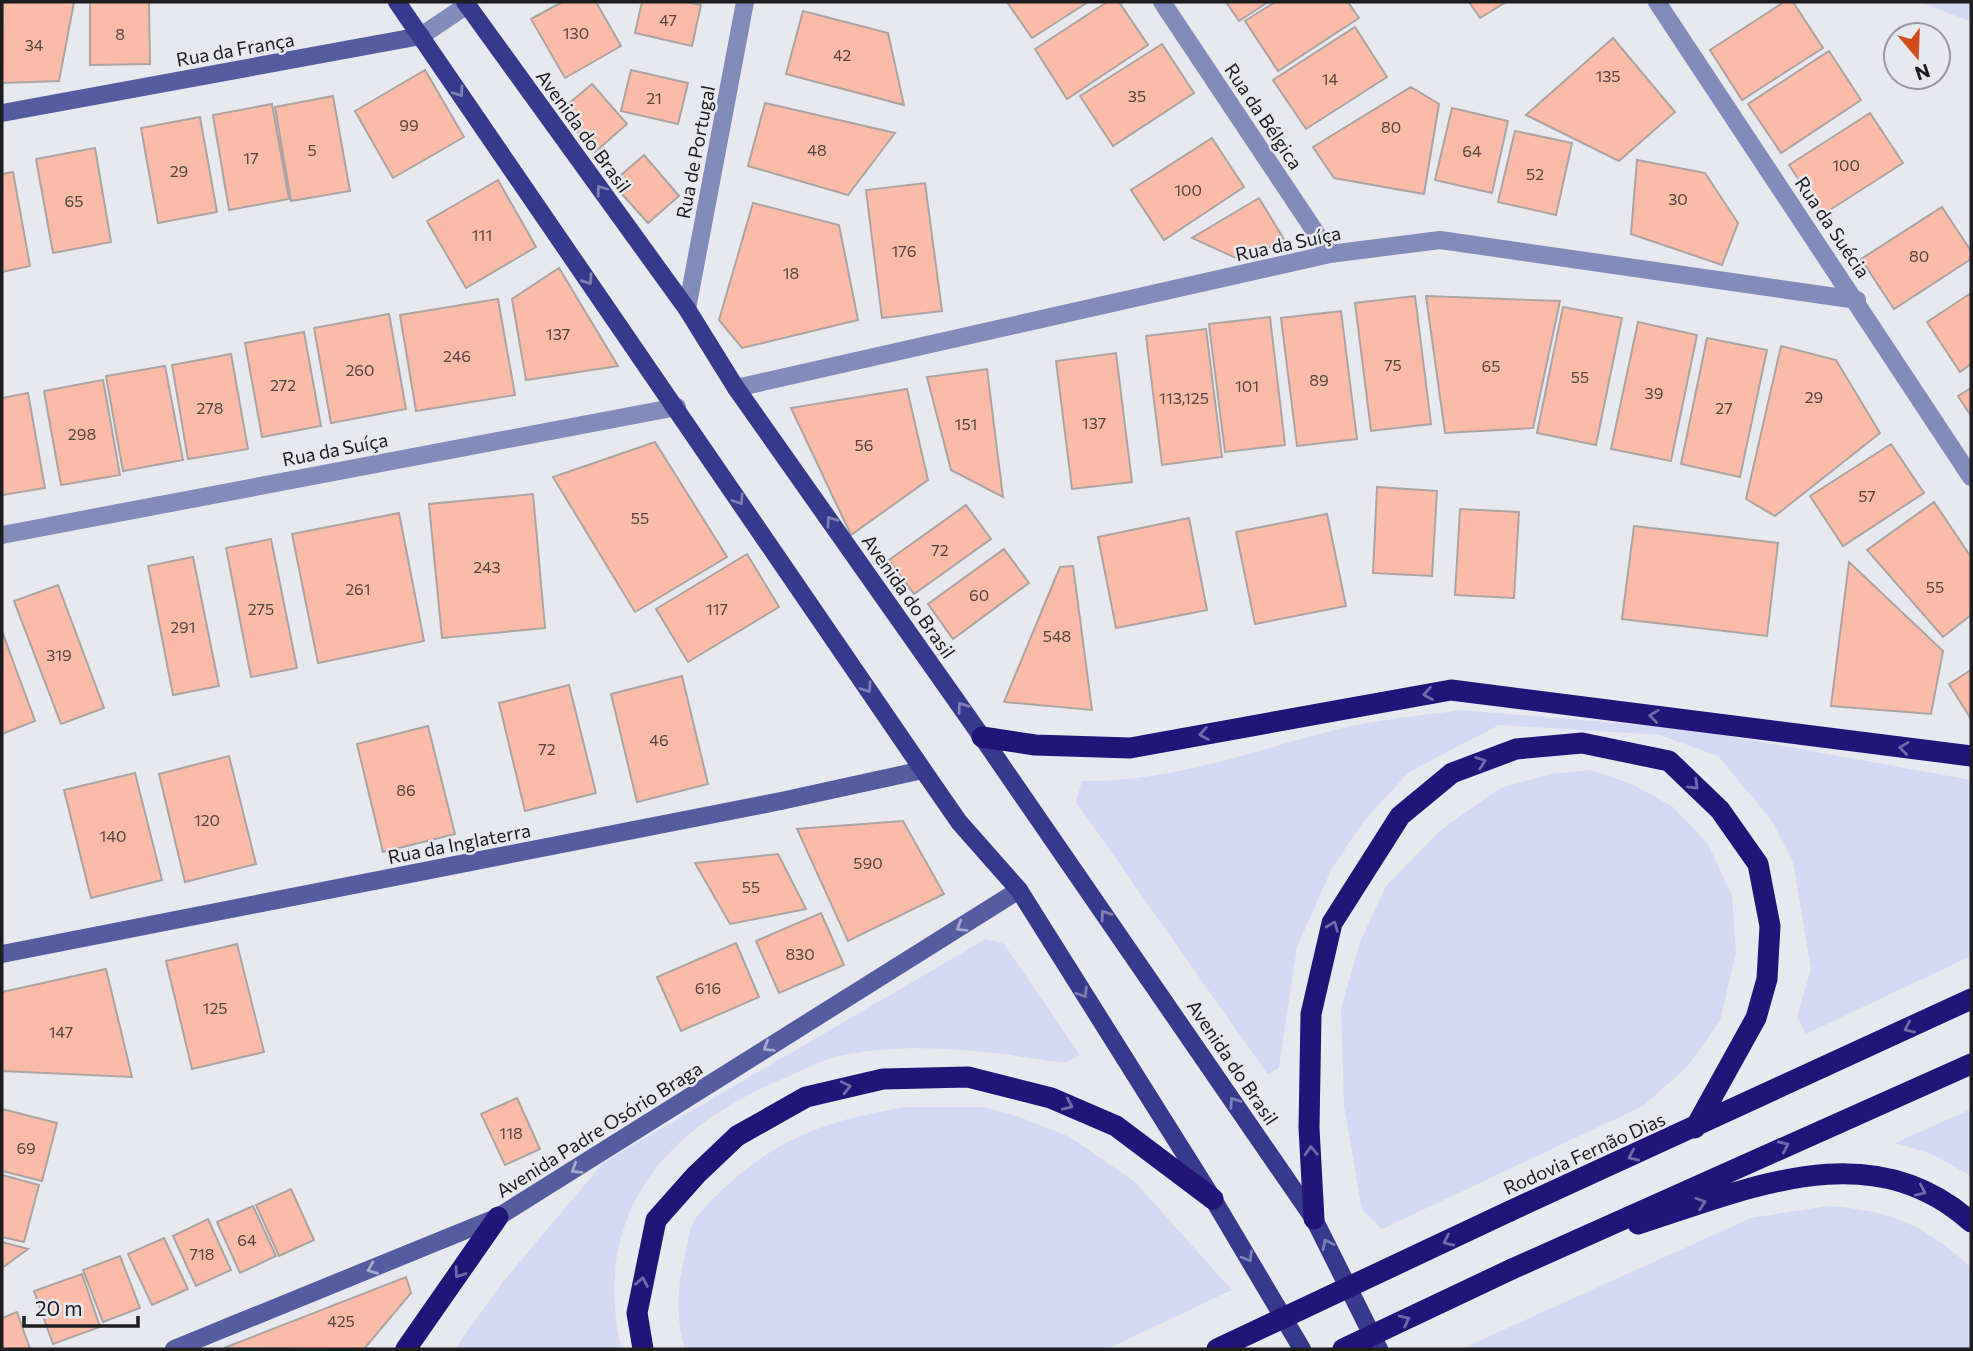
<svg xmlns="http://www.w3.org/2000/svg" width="1973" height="1351" font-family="Commissioner,sans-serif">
<rect width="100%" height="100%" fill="#e8e9ef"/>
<path fill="#d4d9f4" d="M1921,2h50v20z
M1461,710l228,19 282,51v176l-165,78 -9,-17 14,-48 -18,-107 -21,-41 -54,-65 -58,-21 -161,-10 -90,47 -45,49 -32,47 -35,79 -18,120 -11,8 -192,-273 6,-21c94,1 167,-30 257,-52 39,-10 82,-13 122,-19z
M1591,770l41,14 41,23 35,37 24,52 4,56 -16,69 -32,45 -45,40 -261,123 -20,-19 -18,-104 -3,-97 19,-67 26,-56 56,-57 58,-41 51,-14z
M986,939l18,5 76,111 -14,8c-76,-11 -150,-23 -227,-7 -20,5 -40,16 -59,24 -119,51 -188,136 -159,269h-166l47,-66 102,-121z
M907,1107h76l34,9 53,21 65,45 97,108 -125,59h-422c-9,-27 -8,-62 -1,-89 3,-12 4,-26 9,-37 6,-12 22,-26 32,-36 57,-52 108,-68 182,-80z
M1971,1109v67l-39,-22 -37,-11z
M1828,1206c61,4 95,18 140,59l3,4v80h-510l290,-131z"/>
<path fill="#fabba8" stroke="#aba4a2" stroke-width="2" d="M3,2h71l-15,79 -57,2z
M90,2h59l1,62 -60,1z
M562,2h34l25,44 -56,32 -34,-59z
M642,2h43l16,3 -9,41 -57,-13z
M1007,2h81l-56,36z
M1107,2h12l29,43 -81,54 -32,-50z
M1226,2h42l-29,19z
M1275,2h73l11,16 -81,53 -33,-50z
M1469,2h37l-26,16z
M1784,2h9l30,46 -81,52 -32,-50z
M803,11l85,22 16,72 -118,-31z
M1355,27l32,50 -81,52 -33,-49z
M1613,38l62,74 -56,49 -93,-46z
M1162,44l32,49 -81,53 -33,-50z
M1829,51l32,49 -80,53 -33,-49z
M425,70l39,67 -71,41 -38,-67z
M631,70l57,13 -10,41 -57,-13z
M592,84l35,40 -32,28 -35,-41z
M1411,87l28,17 -15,90 -90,-16 -21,-31z
M333,96l17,95 -59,10 -16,-94z
M765,103l130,30 -47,62 -100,-29z
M272,104l17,95 -60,11 -16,-95z
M1452,108l56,13 -16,72 -57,-13z
M1870,113l33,50 -81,52 -33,-50z
M200,117l17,95 -59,11 -17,-95z
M1515,131l57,12 -16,72 -58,-13z
M1212,138l32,49 -80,53 -33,-50z
M95,148l16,94 -58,11 -17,-94z
M644,155l35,41 -31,27 -36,-40z
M1637,160l68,13 33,50 -16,42 -91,-31z
M13,172l17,94 -28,6v-98z
M498,180l38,67 -70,41 -39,-67z
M925,183l17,128 -60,7 -16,-128z
M1259,198l26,43 -47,18 -46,-21z
M753,203l86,22 19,95 -116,28 -23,-28z
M1942,207l29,44v8l-77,50 -33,-50z
M559,268l59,98 -92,14 -14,-81z
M1971,293v71l-11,8 -33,-50z
M1415,296l16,128 -60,7 -16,-128z
M1426,296l134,5 -27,127 -88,5z
M498,299l17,96 -99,16 -16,-96z
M1563,307l59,11 -26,127 -59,-12z
M1341,311l16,128 -60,7 -16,-128z
M389,314l17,95 -75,14 -17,-95z
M1270,317l15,128 -60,7 -16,-128z
M1638,322l59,13 -26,126 -60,-12z
M1206,329l16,128 -60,8 -16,-129z
M304,332l17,94 -59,11 -17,-94z
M1707,338l60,12 -27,127 -59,-13z
M1781,346l55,14 44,73 -105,83 -29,-17z
M1116,353l16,129 -60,7 -16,-128z
M231,354l17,95 -60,10 -16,-94z
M165,366l18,94 -60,11 -17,-95z
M987,369l16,128 -52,-27 -24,-93z
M103,380l17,95 -59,10 -17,-94z
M1971,388v28l-13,-20z
M907,389l21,91 -77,55 -60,-127z
M28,393l17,95 -43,7v-97z
M655,442l72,115 -92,55 -82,-135z
M1891,444l33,49 -81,53 -33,-50z
M1377,487l60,4 -5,85 -59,-3z
M533,494l12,134 -103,10 -13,-134z
M1934,502l37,55v58l-28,22 -76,-87z
M966,505l25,34 -77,55 -25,-34z
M1460,509l59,3 -5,86 -59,-3z
M399,513l25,128 -106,22 -26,-129z
M1327,514l19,92 -91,18 -19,-92z
M1189,518l18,92 -91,18 -18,-91z
M1634,526l144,17 -11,93 -145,-17z
M271,539l26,129 -46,9 -25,-129z
M1004,549l25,34 -76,56 -25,-35z
M747,554l32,53 -91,55 -32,-53z
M193,557l26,129 -46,9 -25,-129z
M1849,562l94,89 -12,63 -100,-8z
M1073,566l19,144 -88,-8 56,-135z
M58,585l46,123 -43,16 -47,-123z
M2,631l33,90 -33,13z
M1971,670v49l-22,-35z
M682,676l26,108 -71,18 -26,-108z
M569,685l27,108 -71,18 -26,-108z
M428,726l27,108 -72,18 -26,-108z
M229,756l27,108 -71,18 -26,-108z
M135,773l27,107 -71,18 -27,-108z
M903,821l41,73 -96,47 -51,-112z
M778,854l28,55 -76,15 -35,-61z
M821,913l23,52 -65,28 -23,-52z
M736,943l23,54 -78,34 -24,-54z
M237,944l27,108 -72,17 -26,-108z
M106,969l26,108 -130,-6v-79z
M517,1098l23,51 -35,16 -24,-51z
M2,1109l55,14 -15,58 -40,-10z
M2,1175l37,10 -15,57 -22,-5z
M291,1189l23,51 -35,16 -23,-51z
M253,1206l23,50 -36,17 -23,-51z
M208,1219l23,51 -35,16 -23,-50z
M164,1238l24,51 -36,16 -24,-51z
M2,1242l26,7 -26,19z
M120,1256l20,52 -37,14 -20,-52z
M82,1274l18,53 -47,17 -19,-53z
M406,1277l5,16 -47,56 -140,-1z
M17,1312l13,37h-28v-31z"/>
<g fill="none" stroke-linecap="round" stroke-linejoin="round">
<path stroke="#838bba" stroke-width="18" d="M1162,2l168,252
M1657,2l314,475
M421,36l46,-31
M687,309l58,-307
M736,388l594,-134 110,-14 417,60
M2,535l675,-128"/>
<path stroke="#555ca0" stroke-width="18" d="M2,113l419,-77
M2,954l779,-153 142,-31
M174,1349l324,-132 521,-327"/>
<path stroke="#37398c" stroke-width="18" d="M397,2l526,768 36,52 60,68 194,309 89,150
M465,2l222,307 49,79 246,349 332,482 65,130"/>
<path stroke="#221479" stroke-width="21" d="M982,737l53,8 95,3 321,-58 520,66
M1510,1211l461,-212
M1314,1219l-5,-91 2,-114 21,-91 68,-107 52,-43 64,-24 66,-6 87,18 51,49 38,54 12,62 -3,53 -11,39 -61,110
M1638,1224c110,-35 233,-92 333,-2
M1512,1269l459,-205
M406,1349l92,-132
M643,1349l-6,-36 19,-93 40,-45 41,-39 69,-39 77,-18 85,-2 83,21 65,28 97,73"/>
<path stroke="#221479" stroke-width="21" d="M1217,1349l293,-138
M1343,1349l169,-80"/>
</g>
<defs><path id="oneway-chevron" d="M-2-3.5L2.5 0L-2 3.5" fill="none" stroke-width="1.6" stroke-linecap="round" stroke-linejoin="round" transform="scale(1.75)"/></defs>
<g stroke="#7e7fb4">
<use href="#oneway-chevron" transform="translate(459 92) rotate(55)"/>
<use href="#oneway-chevron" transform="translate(601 190) rotate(-126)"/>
<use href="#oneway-chevron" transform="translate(588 280) rotate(55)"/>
<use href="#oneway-chevron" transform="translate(739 500) rotate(56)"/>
<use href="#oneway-chevron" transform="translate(831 521) rotate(-125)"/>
<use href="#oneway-chevron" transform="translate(867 688) rotate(56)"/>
<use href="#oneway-chevron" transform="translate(962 707) rotate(-125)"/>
<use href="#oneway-chevron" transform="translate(1105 915) rotate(-125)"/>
<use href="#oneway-chevron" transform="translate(1083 993) rotate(58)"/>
<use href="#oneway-chevron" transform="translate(1234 1102) rotate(-124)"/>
<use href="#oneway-chevron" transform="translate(1327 1244) rotate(-116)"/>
<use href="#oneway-chevron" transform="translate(1248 1257) rotate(59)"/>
</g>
<g stroke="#7169a8">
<use href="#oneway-chevron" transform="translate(1428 694) rotate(170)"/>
<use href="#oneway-chevron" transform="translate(1654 716) rotate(-173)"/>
<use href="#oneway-chevron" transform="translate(1204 734) rotate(170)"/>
<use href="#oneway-chevron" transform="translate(1904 748) rotate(-173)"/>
<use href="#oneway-chevron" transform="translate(1481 762) rotate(-20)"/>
<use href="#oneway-chevron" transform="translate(1694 785) rotate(44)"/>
<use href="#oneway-chevron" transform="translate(1333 926) rotate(-69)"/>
<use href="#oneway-chevron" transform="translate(1909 1028) rotate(155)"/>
<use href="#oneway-chevron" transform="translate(846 1087) rotate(-13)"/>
<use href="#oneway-chevron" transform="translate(1068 1105) rotate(24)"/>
<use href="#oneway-chevron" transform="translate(1784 1146) rotate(-24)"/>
<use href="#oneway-chevron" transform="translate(1311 1151) rotate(-93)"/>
<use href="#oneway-chevron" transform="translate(1633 1156) rotate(156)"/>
<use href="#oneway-chevron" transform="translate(1921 1191) rotate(25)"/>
<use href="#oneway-chevron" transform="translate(1701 1203) rotate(-18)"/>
<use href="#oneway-chevron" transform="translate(1448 1241) rotate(155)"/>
<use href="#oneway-chevron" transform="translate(459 1273) rotate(125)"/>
<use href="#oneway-chevron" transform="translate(642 1282) rotate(-80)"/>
<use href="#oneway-chevron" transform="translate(1405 1320) rotate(-26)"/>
</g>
<g stroke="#a6aacb">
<use href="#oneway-chevron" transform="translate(961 927) rotate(148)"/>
<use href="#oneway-chevron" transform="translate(768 1047) rotate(148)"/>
<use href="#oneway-chevron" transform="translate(576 1169) rotate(148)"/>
<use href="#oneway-chevron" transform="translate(372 1269) rotate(158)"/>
</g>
<g text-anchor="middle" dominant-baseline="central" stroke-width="5" stroke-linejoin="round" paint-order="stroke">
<g font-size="16" fill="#544441">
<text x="668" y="19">47</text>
<text x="576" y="32">130</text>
<text x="120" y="33">8</text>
<text x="34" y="44">34</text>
<text x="842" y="54">42</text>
<text x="1608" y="75">135</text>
<text x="1330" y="78">14</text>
<text x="1137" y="95">35</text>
<text x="654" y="97">21</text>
<text x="409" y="124">99</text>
<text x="1391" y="126">80</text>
<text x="312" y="149">5</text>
<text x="817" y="149">48</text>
<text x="1472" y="150">64</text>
<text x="251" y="157">17</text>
<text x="1846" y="164">100</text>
<text x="179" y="170">29</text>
<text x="1535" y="173">52</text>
<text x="1188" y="189">100</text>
<text x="1678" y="198">30</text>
<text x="74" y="200">65</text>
<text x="482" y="234">111</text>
<text x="904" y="250">176</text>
<text x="1919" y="255">80</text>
<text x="791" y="272">18</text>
<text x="558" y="333">137</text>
<text x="457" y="355">246</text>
<text x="1393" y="364">75</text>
<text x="1491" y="365">65</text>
<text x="360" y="369">260</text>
<text x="1580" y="376">55</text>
<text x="1319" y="379">89</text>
<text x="283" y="384">272</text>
<text x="1247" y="385">101</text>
<text x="1654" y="392">39</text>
<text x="1814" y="396">29</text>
<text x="1184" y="397">113,125</text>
<text x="210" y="407">278</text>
<text x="1724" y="407">27</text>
<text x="1094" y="422">137</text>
<text x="966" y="423">151</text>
<text x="82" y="433">298</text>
<text x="864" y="444">56</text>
<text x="1867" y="495">57</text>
<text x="640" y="517">55</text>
<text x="940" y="549">72</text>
<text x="487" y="566">243</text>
<text x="1935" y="586">55</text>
<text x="358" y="588">261</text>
<text x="979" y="594">60</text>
<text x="261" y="608">275</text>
<text x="717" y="608">117</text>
<text x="183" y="626">291</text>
<text x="1057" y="635">548</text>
<text x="59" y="654">319</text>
<text x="659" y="739">46</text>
<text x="547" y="748">72</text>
<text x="406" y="789">86</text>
<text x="207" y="819">120</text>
<text x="113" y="835">140</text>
<text x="868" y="862">590</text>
<text x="751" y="886">55</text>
<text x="800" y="953">830</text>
<text x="708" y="987">616</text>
<text x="215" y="1007">125</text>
<text x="61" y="1031">147</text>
<text x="511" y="1132">118</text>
<text x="26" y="1147">69</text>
<text x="247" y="1239">64</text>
<text x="202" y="1253">718</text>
<text x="341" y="1320">425</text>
</g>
<g font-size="19" fill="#1d1d1f" stroke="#e8e9ef">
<text transform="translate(235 49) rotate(-10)">Rua da França</text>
<text transform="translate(1264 116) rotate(56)">Rua da Bélgica</text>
<text transform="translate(584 131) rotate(54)">Avenida do Brasil</text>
<text transform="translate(695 152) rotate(-79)">Rua de Portugal</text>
<text transform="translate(1833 227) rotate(56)">Rua da Suécia</text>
<text transform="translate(1288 243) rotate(-12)">Rua da Suíça</text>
<text transform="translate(335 449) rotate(-11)">Rua da Suíça</text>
<text transform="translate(909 596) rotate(55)">Avenida do Brasil</text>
<text transform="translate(459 843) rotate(-11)">Rua da Inglaterra</text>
<text transform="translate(1233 1062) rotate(56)">Avenida do Brasil</text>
<text transform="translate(599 1129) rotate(-32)">Avenida Padre Osório Braga</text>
<text transform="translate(1584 1153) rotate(-24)">Rodovia Fernão Dias</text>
</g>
</g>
<rect width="1973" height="1351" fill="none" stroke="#1d1d1f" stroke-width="7"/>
<g transform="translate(1917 56) rotate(161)"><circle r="33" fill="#e8e9ef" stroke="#97979c" stroke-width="2"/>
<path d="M0-5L12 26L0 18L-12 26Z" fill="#d24b1b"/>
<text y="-10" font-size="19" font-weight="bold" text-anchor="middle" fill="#1d1d1f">N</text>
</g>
<path d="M24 1316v10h114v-10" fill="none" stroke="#1d1d1f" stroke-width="3.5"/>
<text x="35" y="1316" font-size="21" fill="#1d1d1f" stroke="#e8e9ef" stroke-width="5" paint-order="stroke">20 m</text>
</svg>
